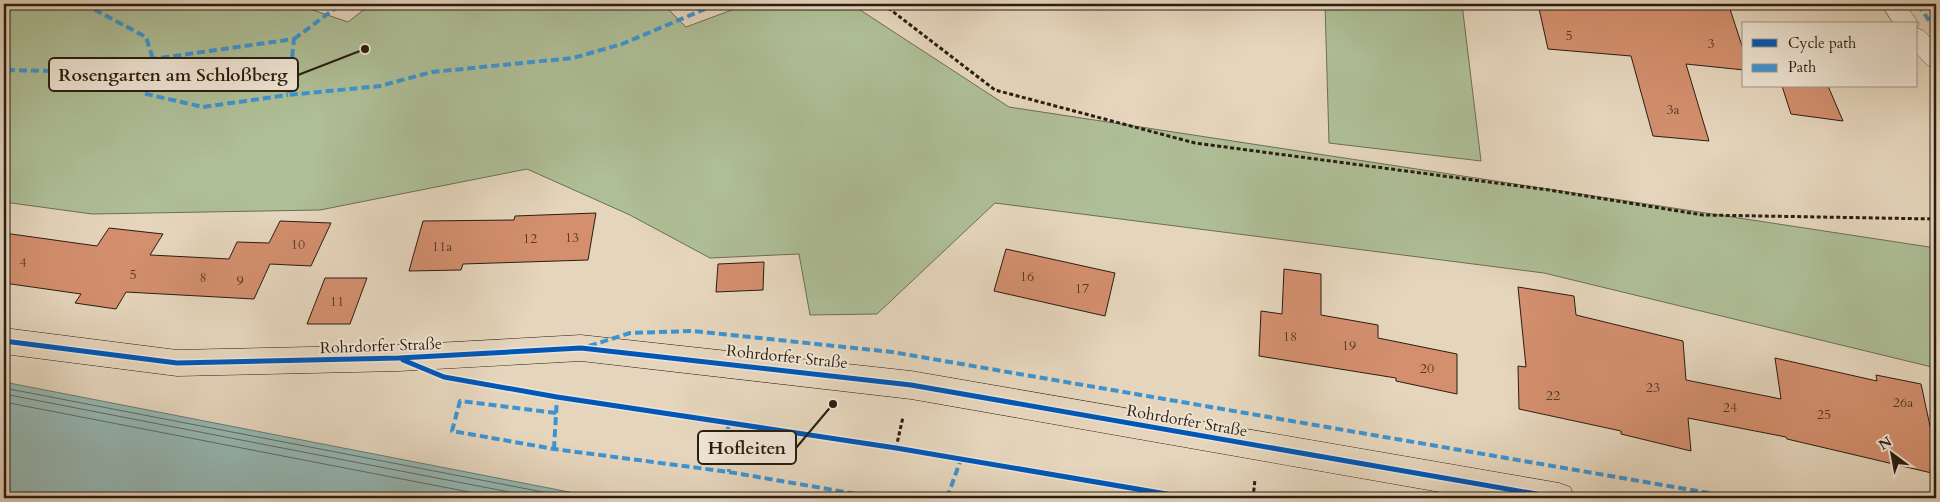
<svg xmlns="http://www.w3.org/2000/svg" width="1940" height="502" font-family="Cardo,serif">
<rect width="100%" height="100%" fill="#e5d5bc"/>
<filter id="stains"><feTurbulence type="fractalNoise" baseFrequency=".004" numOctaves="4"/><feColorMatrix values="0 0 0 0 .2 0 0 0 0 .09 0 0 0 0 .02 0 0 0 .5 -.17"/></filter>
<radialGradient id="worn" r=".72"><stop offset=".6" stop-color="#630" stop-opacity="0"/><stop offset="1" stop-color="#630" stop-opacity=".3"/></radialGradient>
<path fill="#aebe96" stroke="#6c6e54" d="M4,4h291l53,18 23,-18h151l3,3 5,-3h133l23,23 62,-23h103l158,103 927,141v120l-392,-95 -549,-70 -118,111 -67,1 -11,-61 -89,4 -80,-43 -103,-46 -207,41 -228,4 -88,-12z
M1325,4h137l19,157 -152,-18z"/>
<path fill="#96b8b5" stroke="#6b7a73" d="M4,382l596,116h-596z"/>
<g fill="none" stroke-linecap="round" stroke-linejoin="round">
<path stroke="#606a63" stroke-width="1" d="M4,388l570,110
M4,394l536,104
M4,402l496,96"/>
</g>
<path fill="#d38f6e" stroke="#2a1d11" d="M1538,4h165l26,2 15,46v18l-58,-6 23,77 -56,-5 -22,-80 -83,-7z
M1782,86h46l15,35 -52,-7z
M596,213l-8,47 -125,4 -2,6 -52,1 14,-50 91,-1 1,-4z
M280,221l51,2 -20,43 -41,-2 -16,35 -128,-7 -10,17 -41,-6 6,-9 -77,-11v-50l93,13 12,-18 54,6 -13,21 79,4 8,-17 32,1z
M1006,249l109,24 -10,43 -111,-25z
M764,262l-1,28 -47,2 2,-28z
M1284,269l37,5v41l57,10v13l79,16v40l-61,-13v-3l-137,-22 2,-45 21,3z
M325,278h42l-17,46h-43z
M1518,287l56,9 2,19 107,26 3,39 95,19 -6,-41 102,23 -1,-6 45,9 12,56h3v34l-149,-35 -1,-2 -98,-19 3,33 -70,-17v-3l-102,-22 -1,-43 8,1z"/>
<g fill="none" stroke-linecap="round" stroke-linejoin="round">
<defs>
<path id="minor" d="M1881,4h24l14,20 -2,4 7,3 12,12v25l-9,-3 -11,-12v-29h-22z"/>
<path id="major" d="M4,328l173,22 222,-5 182,-10 330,36 648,112 11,4 5,11h-101l-563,-99 -330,-38 -182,10 -222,5 -173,-22z"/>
</defs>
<use href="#minor" stroke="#594b3c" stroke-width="1"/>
<use href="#major" stroke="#2a1d11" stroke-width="1"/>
<path stroke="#2a1d11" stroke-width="3" stroke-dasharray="4 2.5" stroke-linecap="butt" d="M883,4l112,86 200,53 354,47 154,25 233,4
M896,448l7,-31
M1253,498l2,-19"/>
<use href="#minor" fill="#eee4d3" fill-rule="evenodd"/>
<use href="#major" fill="#e5d5bc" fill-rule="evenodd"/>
<path stroke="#3c94d3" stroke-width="4" stroke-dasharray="8 4" stroke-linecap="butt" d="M84,4l62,33 7,22 -11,34 61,14 85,-12
M1918,4l18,27
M294,39l47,-35
M7,70l90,2 56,-13 141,-20 -6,56 92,-9 52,-14 141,-14 49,-14 95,-40
M589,346l41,-13 63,-2 199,21 846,146
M556,413l-96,-12 -8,30 102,18 175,23 151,26
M728,421l1,51
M554,449l3,-52
M947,498l14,-39"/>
<defs>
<path id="cycleway" d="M4,341l173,22 222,-5 182,-10 330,37 648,113
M403,360l41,17 113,20 339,51 294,50"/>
</defs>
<use href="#cycleway" stroke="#eee4d3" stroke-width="8"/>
<use href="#cycleway" stroke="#0057b8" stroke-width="5"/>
</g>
<g text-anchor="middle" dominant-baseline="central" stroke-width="4" stroke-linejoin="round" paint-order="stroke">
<g font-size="14" fill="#543a28">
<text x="1569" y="35">5</text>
<text x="1711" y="43">3</text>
<text x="1673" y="109">3a</text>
<text x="572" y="237">13</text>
<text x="530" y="238">12</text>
<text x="298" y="244">10</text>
<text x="442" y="246">11a</text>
<text x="23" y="262">4</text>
<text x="133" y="274">5</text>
<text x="1027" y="276">16</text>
<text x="203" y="277">8</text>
<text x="240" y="280">9</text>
<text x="1082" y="288">17</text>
<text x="337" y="301">11</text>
<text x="1290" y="336">18</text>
<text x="1349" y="345">19</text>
<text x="1427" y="368">20</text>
<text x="1653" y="387">23</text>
<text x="1553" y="395">22</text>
<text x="1903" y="402">26a</text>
<text x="1730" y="407">24</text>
<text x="1824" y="414">25</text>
</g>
<g font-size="16" fill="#2a1d11" stroke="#eee4d3">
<text transform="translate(381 346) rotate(-2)">Rohrdorfer Straße</text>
<text transform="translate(787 357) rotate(6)">Rohrdorfer Straße</text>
<text transform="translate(1187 421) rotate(10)">Rohrdorfer Straße</text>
</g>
</g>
<path fill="none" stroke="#2a1d11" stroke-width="2" d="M365 49L298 75M833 404L796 448"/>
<g fill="#2a1d11" stroke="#eee4d3" stroke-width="2">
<circle cx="365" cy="49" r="5"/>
<circle cx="833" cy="404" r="5"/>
</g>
<g fill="#eee4d3" stroke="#2a1d11" stroke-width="2">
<rect x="49" y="58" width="249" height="33" rx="5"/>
<rect x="698" y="431" width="98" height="33" rx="5"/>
</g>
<g font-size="18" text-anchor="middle" font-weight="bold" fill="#2a1d11">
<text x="173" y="81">Rosengarten am Schloßberg</text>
<text x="747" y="454">Hofleiten</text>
</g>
<rect width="1940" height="502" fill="none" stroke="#e5d5bc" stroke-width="20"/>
<rect x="5" y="5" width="1930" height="492" fill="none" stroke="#2a1d11" stroke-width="2.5"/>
<rect x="10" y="10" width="1920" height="482" fill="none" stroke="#2a1d11"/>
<rect x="1742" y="22" width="175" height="65" fill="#eee4d3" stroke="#a09485"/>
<rect x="1752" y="39" width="25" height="8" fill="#0057b8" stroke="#a09485"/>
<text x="1788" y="48" font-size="15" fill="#2a1d11">Cycle path</text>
<rect x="1752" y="64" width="25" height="8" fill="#3c94d3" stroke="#a09485"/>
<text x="1788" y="72" font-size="15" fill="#2a1d11">Path</text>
<g transform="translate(1892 454) rotate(328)" stroke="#eee4d3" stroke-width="4" paint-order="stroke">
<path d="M0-4L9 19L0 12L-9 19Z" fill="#2a1d11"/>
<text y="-8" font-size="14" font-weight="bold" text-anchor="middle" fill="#2a1d11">N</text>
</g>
<rect width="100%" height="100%" filter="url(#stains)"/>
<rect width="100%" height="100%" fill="url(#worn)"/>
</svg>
